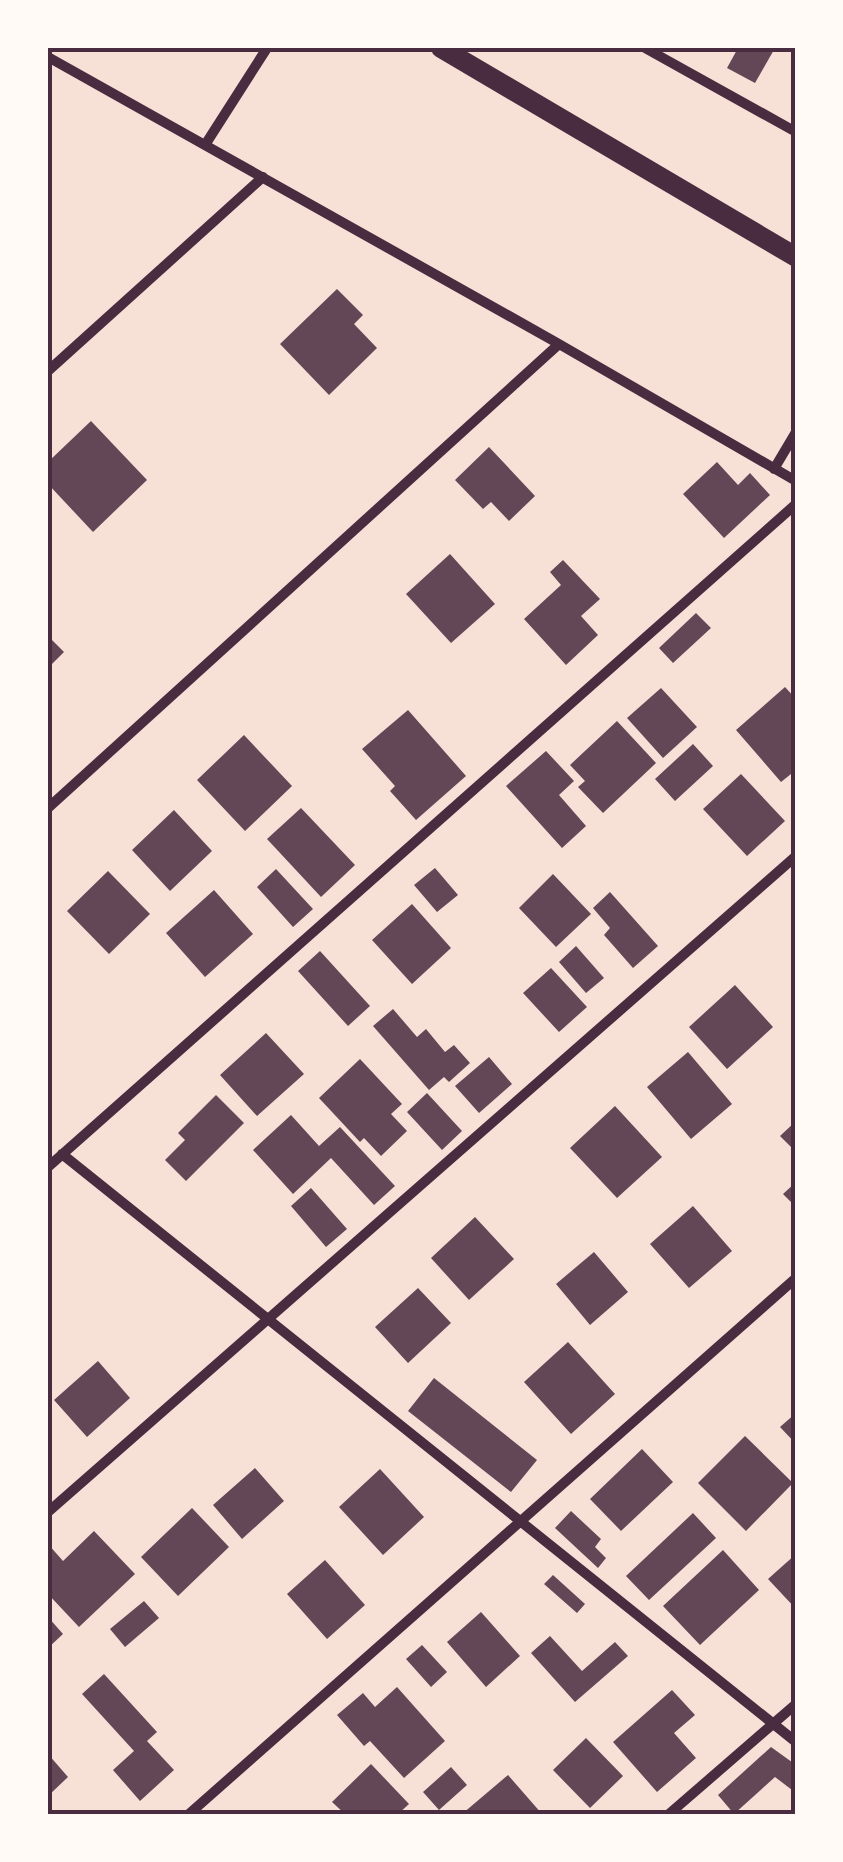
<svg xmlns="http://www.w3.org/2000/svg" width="843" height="1862" font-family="'DejaVu Sans',sans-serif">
<rect width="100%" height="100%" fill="#f7e1d7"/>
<path fill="#644757" d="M738,48h37l-20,35 -28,-15z
M337,289l26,26 -9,9 23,24 -48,47 -49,-51z
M91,421l56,59 -54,52 -45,-48v-22z
M489,447l46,49 -26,25 -18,-19 -8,7 -28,-29z
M717,462l21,23 12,-12 20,22 -46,43 -41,-44z
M450,554l45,50 -44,39 -45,-49z
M563,560l37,39 -19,17 17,19 -32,30 -42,-46 37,-34 -11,-13z
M696,613l15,15 -38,35 -14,-15z
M48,636l16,16 -16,16z
M785,687l11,12v71l-15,12 -45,-52z
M661,688l36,39 -34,31 -36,-40z
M408,710l58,66 -50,44 -26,-29 5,-5 -33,-37z
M617,721l39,42 -53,50 -25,-26 7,-6 -15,-16z
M244,735l48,51 -47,45 -48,-51z
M693,744l20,22 -38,35 -20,-22z
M546,751l28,30 -15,14 27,31 -24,22 -56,-62z
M741,774l44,47 -38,35 -44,-47z
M301,808l54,57 -34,32 -54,-58z
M174,810l38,41 -42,40 -38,-41z
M435,868l23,27 -21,17 -23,-27z
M276,869l37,40 -20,18 -36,-40z
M108,871l42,43 -41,40 -42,-43z
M553,874l38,40 -35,33 -37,-39z
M214,890l39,44 -48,43 -39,-44z
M610,892l48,54 -25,22 -29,-33 6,-7 -17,-20z
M412,904l39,44 -39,36 -40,-44z
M576,946l28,32 -18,15 -27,-31z
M320,951l50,55 -22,20 -50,-55z
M551,968l36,39 -28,25 -36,-39z
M735,985l38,42 -46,42 -38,-42z
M393,1009l24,28 9,-8 19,23 9,-7 16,18 -21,19 -5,-5 -15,13 -56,-64z
M266,1033l38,41 -47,42 -37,-41z
M688,1052l44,52 -41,35 -44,-52z
M489,1057l23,27 -33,29 -24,-27z
M360,1059l42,45 -11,10 16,17 -26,25 -17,-18 -4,4 -41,-44z
M427,1093l35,38 -20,19 -35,-38z
M216,1095l28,28 -58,58 -21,-21 20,-20 -7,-7z
M615,1106l47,51 -45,41 -47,-50z
M291,1115l28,31 21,-19 55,59 -21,19 -43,-47 -38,36 -40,-44z
M796,1121v31l-16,-16z
M796,1182v25l-13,-13z
M311,1188l36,41 -21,18 -35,-41z
M693,1206l39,45 -43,37 -39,-44z
M475,1217l39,42 -45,41 -38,-42z
M594,1252l34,40 -38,33 -34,-41z
M418,1288l33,35 -43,40 -33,-36z
M568,1342l47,52 -44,40 -47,-52z
M98,1361l32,37 -43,39 -33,-37z
M434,1378l103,82 -26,32 -103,-81z
M796,1413v31l-16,-17z
M745,1436l48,47 -47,48 -48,-48z
M642,1449l31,33 -52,49 -31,-32z
M255,1468l29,33 -42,38 -29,-34z
M380,1469l44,48 -41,38 -44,-48z
M192,1508l37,39 -51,49 -37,-39z
M571,1511l30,28 -6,8 11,11 -8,10 -43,-40z
M693,1513l23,25 -67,62 -23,-24z
M94,1531l41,43 -56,53 -31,-33v-50l15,17z
M723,1550l36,40 -59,55 -37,-39z
M796,1554v55l-28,-30z
M325,1560l40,45 -38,34 -40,-45z
M553,1575l32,29 -8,9 -33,-29z
M144,1601l15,17 -34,29 -15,-18z
M481,1612l39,44 -34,31 -39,-45z
M48,1617l15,17 -15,14z
M550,1636l32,35 33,-29 13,14 -53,46 -44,-49z
M422,1645l25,27 -16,15 -25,-28z
M104,1674l53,58 -10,9 27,29 -34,31 -27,-31 21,-19 -52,-57z
M397,1687l48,54 -41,37 -34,-37 -6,5 -27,-31 26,-22 12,14z
M672,1690l23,25 -21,18 22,25 -39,34 -44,-50z
M586,1738l37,38 -33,32 -37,-38z
M771,1747l25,18v28l-21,-16 -41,37 -16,-19z
M48,1754l20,23 -20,19z
M371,1764l38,40 -11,10h-53l-13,-12z
M451,1767l16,18 -28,25 -16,-18z
M508,1775l34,39h-80z"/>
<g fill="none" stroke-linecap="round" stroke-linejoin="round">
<path stroke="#4a2c40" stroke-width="10" d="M645,48l151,84
M48,57l511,287 237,137
M205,145l62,-97
M48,371l215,-194
M774,469l22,-37
M48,808l511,-464
M62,1154l734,588
M48,1167l748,-663
M48,1512l748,-656
M189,1814l607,-536
M669,1814l127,-110"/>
<path stroke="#4a2c40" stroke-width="20" d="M441,48l355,209"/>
</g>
<rect width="843" height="1862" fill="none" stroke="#fffaf5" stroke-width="100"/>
<rect x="50" y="50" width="743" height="1762" fill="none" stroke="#4a2c40" stroke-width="4"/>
</svg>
